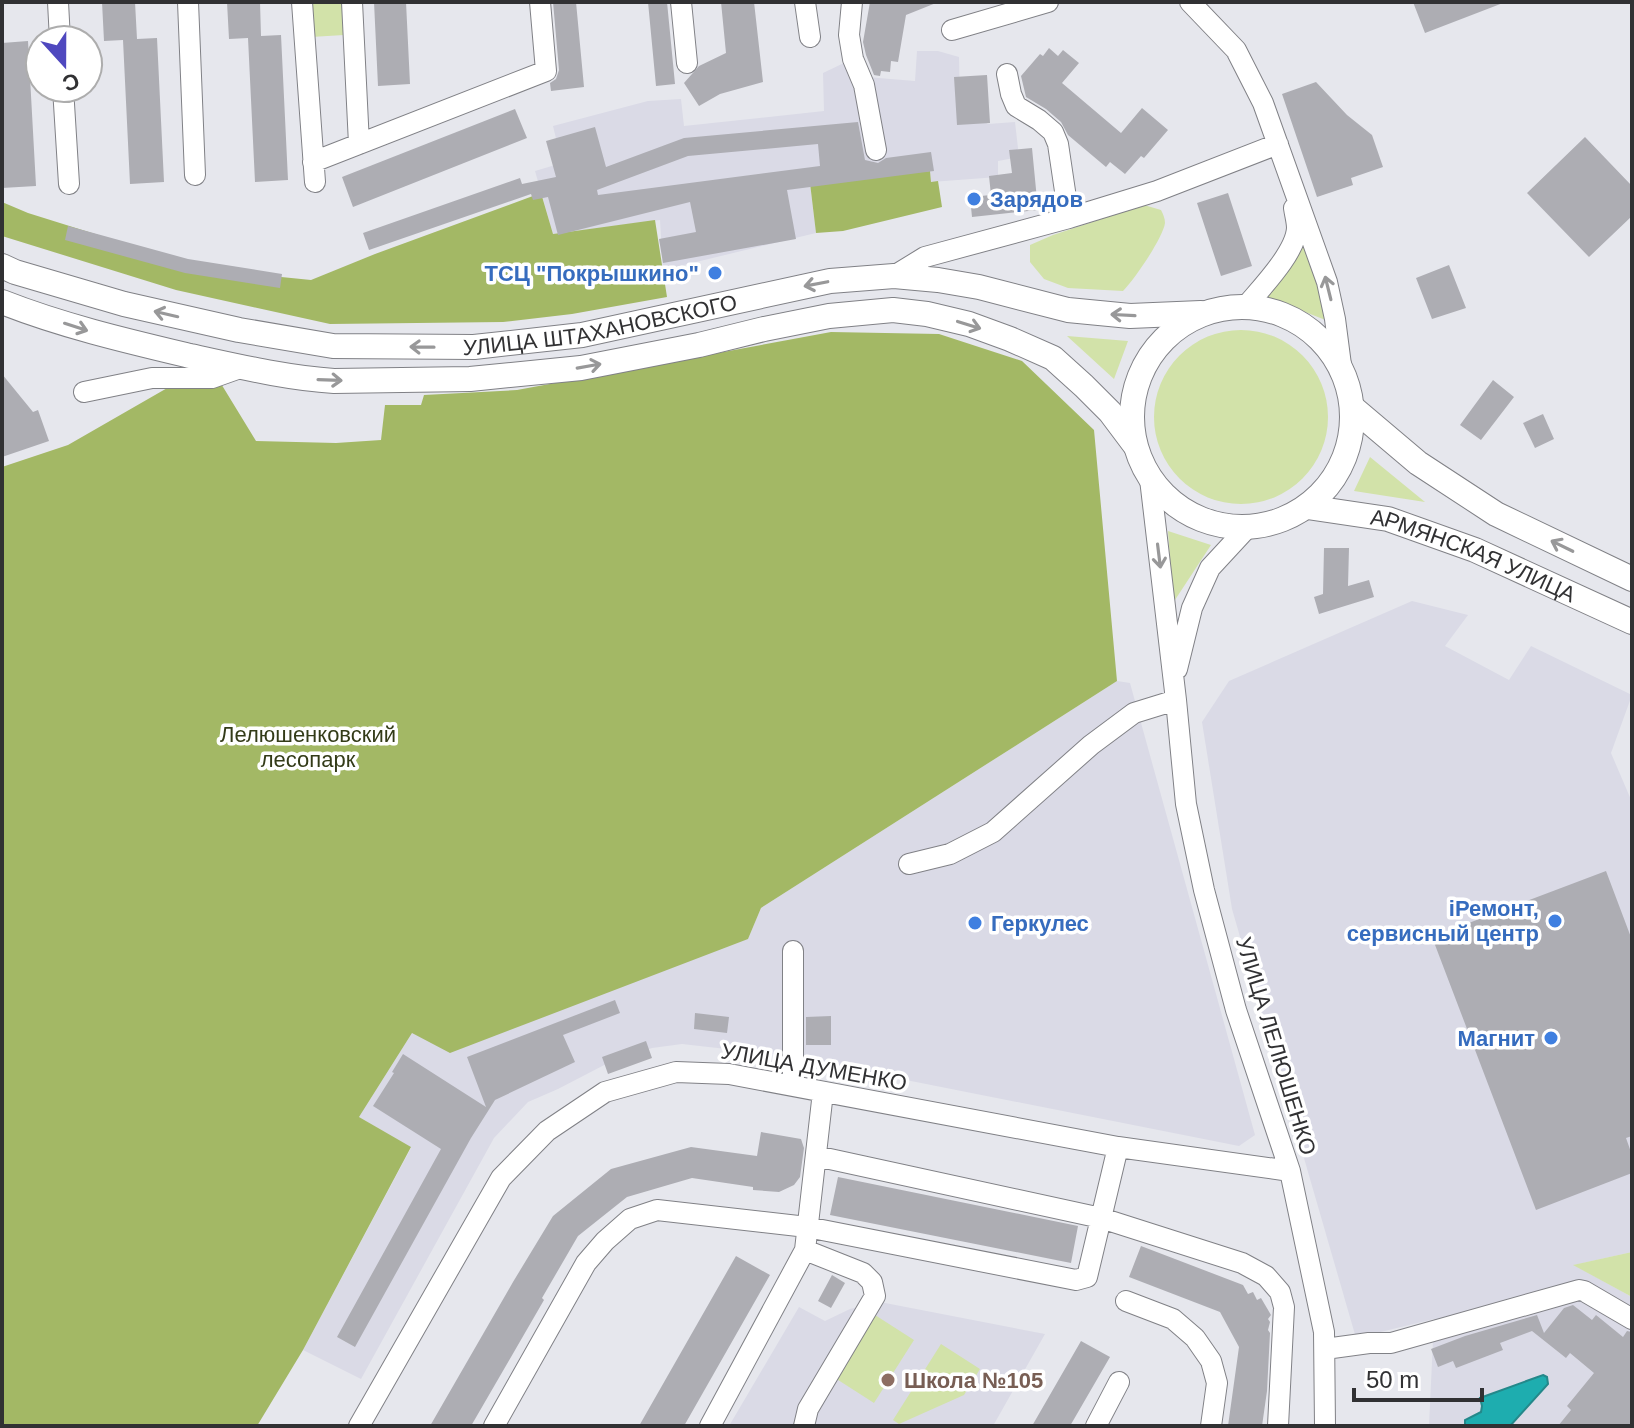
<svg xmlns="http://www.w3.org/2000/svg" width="1634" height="1428" font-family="Helvetica,sans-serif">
<rect width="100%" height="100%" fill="#e6e7ed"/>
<path fill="#dadae6" d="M917,51h21l21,6 1,50 28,17 27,-2 4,35 -21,4v16l-67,5 -1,-11 -120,12 6,50 -153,37 -3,-50 -107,14 -18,-63 27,-8 -9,-37 95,-25 33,-2 3,27 140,-15 -1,-38 23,-11 8,14 61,5z
M1412,601l56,14 -23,31 64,34 22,-34 101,49 -21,58 21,49v450l-58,13 58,32v129h-203l5,-107 -78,19 -124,-429 -30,-187 27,-41z
M1117,681l13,2 125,452 -16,11 -459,-91 -98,-11 -30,4 -42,14 -52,27 -30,13 -34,36 -133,241 -58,-29 108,-202 -52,-31 53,-84 336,-94 13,-31z
M880,1302l165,32 -52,92h-264l70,-119 26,14 25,-12z"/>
<path fill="#d2e2a9" d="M309,2h33l2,33 -33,2z
M1144,205l17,5c2,4 4,8 4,13 -2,15 -31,57 -42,68l-55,-3 -24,-9 -14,-17v-17l23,-10z
M1307,230l21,91 -61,-24z
M1154 417a87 87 0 1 1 174 0a87 87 0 1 1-174 0Z
M1067,336l61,5 -14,38z
M1370,457l55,45 -71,-11z
M1168,531l43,14 -38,58z
M1632,1252v45l-59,-32z
M875,1315l39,25 -40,63 -39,-25z
M941,1344l39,25 -16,26 -65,29 -6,-4z"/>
<path fill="#a3b865" d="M930,171l1,11 7,-1 4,26 -99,24 -27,2 -6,-50z
M541,193l12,41 102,-14 12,77 -95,17 -69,8 -173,2 -154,-34 -174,-54v-34l26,11 182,57 101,10 64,-26z
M831,332l108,2 83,27 72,69 23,251 -356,227 -13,31 -298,114 -38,-20 -53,84 52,30 -108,203 -46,76h-255v-959l66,-22 141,-81 47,77 80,2 45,-3 4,-35h36l3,-10 93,-5z"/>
<path fill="#1eadaf" stroke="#24888a" stroke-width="2" d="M1543,1375l4,2 1,7 -38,42h-45v-6l16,-8 1,-6 -2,-8z"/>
<path fill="#adadb3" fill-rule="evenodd" d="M102,2h33l2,37 20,-1 7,144 -34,2 -7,-144 -19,1z
M227,2h33l1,34 20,-1 7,145 -33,2 -7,-144 -19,1z
M374,2h32l4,82 -32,2z
M553,2h23l8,85 -33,4 -1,-8 6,-4 3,-9z
M648,2h19l8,82 -19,2z
M721,2h33l9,80 -43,12 -21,12 -15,-23 15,-17 27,-13z
M870,2l66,1 -30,12 -8,47 -7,-1 -1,11 -9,-1 -1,5 -6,-1 -8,-20 -3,-13z
M1413,2h89l1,1 -78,30z
M28,41l8,145 -34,2v-145z
M1049,48l9,8 5,-6 16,13 -17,20 59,50 21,-25 26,22 -24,28 -3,-2 -16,18 -15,-12 -4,5 -38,-32 -7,-13 -15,-13 -20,-12 -5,-21 19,-22 3,2z
M987,75l3,48 -33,2 -3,-48z
M1316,82l31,33 25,20 11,32 -32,11 2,7 -36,12 -35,-103z
M515,109l12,29 -174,69 -11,-30z
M858,122l7,38 13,3 8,-5 45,-6 3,19 -147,19 9,49 -133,24 -4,-24 37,-7 -6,-30 -132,33 -10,-38 -15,3 -2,-6 -162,56 -6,-17 157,-55 2,6 34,-7 -10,-36 49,-14 11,40 78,-29zM818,144l2,22 -222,29 -1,-5 91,-34z
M1585,137l47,49v30l-43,41 -62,-64z
M1032,148l6,62 -66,7 -2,-20 21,-2 -2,-19 23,-3 -3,-23z
M1228,193l24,73 -31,10 -24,-73z
M68,226l120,33 94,15 -2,14 -95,-15 -120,-33z
M1449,265l17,43 -34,11 -16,-41z
M2,374l31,38 5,-2 11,31 -47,16z
M1493,380l21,17 -33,43 -21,-15z
M1543,414l11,25 -19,9 -12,-25z
M1324,548h25l-1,38 21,-6 5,17 -55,17 -5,-17 9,-3z
M1606,871l26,69v196l-6,2 6,17v18l-96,37 -104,-273z
M615,1000l5,13 -57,22 12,27 -80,38 -24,38 -116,209 -18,-10 104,-188 -68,-43 21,-33 -2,-1 11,-18 83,53 -19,-50z
M695,1013l34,4 -2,16 -33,-4z
M831,1016v29h-25v-28z
M646,1041l6,17 -44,16 -6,-17z
M761,1132l40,7 3,9 -4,29 -6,8 -15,7 -26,-2v-3l-61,-9 -65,19 -49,39 -36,62 2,2 -73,126h-41l83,-144 40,-66 58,-47 80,-22 66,9z
M838,1177l240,49 -7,37 -241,-48z
M1141,1246l102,39 5,9 5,-2 4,8 4,-2 10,17 -3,4 2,3 -2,8 2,3 -3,58 -5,35h-34l11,-79 -19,-35 -91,-35z
M736,1256l34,19 -86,151h-45z
M832,1275l13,8 -14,25 -13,-7z
M1573,1305l19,15 4,-5 27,22 4,-6 5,1v94h-74l13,-16 -4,-4 27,-33 -24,-20 -4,5 -34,-27 -32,12 3,7 -47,18 -3,-7 -15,6 -7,-18 34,-13 72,-21 7,18 20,-25z
M1081,1341l29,16 -40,69h-38z"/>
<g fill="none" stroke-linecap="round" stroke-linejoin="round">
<defs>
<path id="minor" d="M58,2l2,38
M188,2l7,173
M302,2l13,180
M352,2l7,142
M681,2l6,61
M805,2l5,35
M852,2l-3,33 4,24 11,26 12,65
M1190,2l46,48 27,53 64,179 8,37 6,46
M952,30l96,-28
M1007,74l4,20 5,12 23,14 14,12 5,12 11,74
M63,88l6,96
M313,162l233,-91 -6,-69
M894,276l31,-19 144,-39 88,-27 121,-47
M1247,305c15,-18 49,-53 50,-77 0,-6 -2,-13 -3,-20
M84,392l68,-14h60l31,-11
M1150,479l26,221 10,104 18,86 32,120 54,161 34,161 1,94
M1177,669l15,-61 18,-40 37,-40
M909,864l41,-10 43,-22 98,-87 43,-32 42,-13
M793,951v135
M816,1156l285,62 141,45 24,13 14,16 4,15 -6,119
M1126,1301l47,18 22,19 16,23 6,22 -6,43
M1325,1349l44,-6h22l188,-53 5,1 48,28
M359,1426l142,-248 46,-47 58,-39 71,-20 53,2 389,73 172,24
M494,1426l92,-163 19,-22 25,-22 27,-9 150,17 269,53 11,-3 31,-130
M710,1426l95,-176 18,-158
M804,1426l4,-17 67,-113 -3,-14 -9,-9 -58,-23
M1096,1426l23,-44"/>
<g id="major">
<path id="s1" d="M2,266l13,6 109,32 115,26 94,16 141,1 108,-12 248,-54 64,-5 44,4 41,7 89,23 62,6 71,-3"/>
<path d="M2,302c61,24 125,39 188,54 47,10 96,22 144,25l136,-2 111,-11 118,-23 65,-16 65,-13 64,-6 34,4 42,10 41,15 43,19 31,28 26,26 24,32"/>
<circle cx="1242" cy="417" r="110"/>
<path d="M1353,408l65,55 78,51 136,65"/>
<path id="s2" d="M1307,507l81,12 87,31 157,72"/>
</g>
</defs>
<use href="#minor" stroke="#808186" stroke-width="22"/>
<use href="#major" stroke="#808186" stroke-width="26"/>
<use href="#minor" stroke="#fff" stroke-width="20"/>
<use href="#major" stroke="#fff" stroke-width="24"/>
</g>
<defs><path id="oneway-shaft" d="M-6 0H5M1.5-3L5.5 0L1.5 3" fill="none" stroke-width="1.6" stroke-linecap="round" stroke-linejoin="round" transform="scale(2)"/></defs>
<g stroke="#989899">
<use href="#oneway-shaft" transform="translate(816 284) rotate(169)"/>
<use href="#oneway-shaft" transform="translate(1328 288) rotate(-104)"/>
<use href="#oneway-shaft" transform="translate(166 314) rotate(-167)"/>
<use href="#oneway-shaft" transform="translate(1123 315) rotate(-177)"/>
<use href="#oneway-shaft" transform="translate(969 325) rotate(17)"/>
<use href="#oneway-shaft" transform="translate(76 327) rotate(18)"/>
<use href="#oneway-shaft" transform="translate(422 347) rotate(-179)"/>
<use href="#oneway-shaft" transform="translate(589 366) rotate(-10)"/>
<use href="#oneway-shaft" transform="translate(330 380) rotate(2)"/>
<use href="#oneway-shaft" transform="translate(1562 546) rotate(-154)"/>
<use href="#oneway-shaft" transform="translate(1159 556) rotate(83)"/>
</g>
<g fill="#3f7fe0" stroke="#fff" stroke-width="3">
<circle cx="974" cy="199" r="8"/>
<circle cx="715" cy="273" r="8"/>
<circle cx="1555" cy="921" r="8"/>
<circle cx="975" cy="923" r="8"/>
<circle cx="1551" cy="1038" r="8"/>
</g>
<circle fill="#8d6e63" stroke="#fff" stroke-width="3" cx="888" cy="1380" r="8"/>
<g text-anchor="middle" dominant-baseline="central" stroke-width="7" stroke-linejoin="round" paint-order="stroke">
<g font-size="22" font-weight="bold" fill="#366cbe" stroke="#fff" text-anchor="end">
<text x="990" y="199" text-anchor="start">Зарядов</text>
<text x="699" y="273">ТСЦ "Покрышкино"</text>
<text x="1539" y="908">iРемонт,<tspan x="1539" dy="25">сервисный центр</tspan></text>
<text x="991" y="923" text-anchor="start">Геркулес</text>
<text x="1535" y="1038">Магнит</text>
</g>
<g font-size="22" fill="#313133" stroke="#fff">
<text stroke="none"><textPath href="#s1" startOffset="610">УЛИЦА ШТАХАНОВСКОГО</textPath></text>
<text stroke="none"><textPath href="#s2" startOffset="174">АРМЯНСКАЯ УЛИЦА</textPath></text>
<text transform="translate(1276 1046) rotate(73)">УЛИЦА ЛЕЛЮШЕНКО</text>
<text transform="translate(814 1067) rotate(10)">УЛИЦА ДУМЕНКО</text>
</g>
<g font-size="22" fill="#333b18" stroke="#fff">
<text x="308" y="734">Лелюшенковский<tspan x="308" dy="25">лесопарк</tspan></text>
</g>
<g font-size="22" font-weight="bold" fill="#785e54" stroke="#fff" text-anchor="start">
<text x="904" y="1380">Школа №105</text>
</g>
</g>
<rect width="1634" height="1428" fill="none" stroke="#313133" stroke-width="8"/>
<g transform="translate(64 64) rotate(159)"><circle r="38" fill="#ffffff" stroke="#adadad" stroke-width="2"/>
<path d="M0-6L14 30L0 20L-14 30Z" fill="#4f48bf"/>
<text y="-12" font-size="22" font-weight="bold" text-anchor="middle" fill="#313133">С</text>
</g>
<path d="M1354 1388v12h128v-12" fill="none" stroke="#313133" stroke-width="4"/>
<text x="1366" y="1388" font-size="24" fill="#313133" stroke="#ffffff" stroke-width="6" paint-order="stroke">50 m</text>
</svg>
